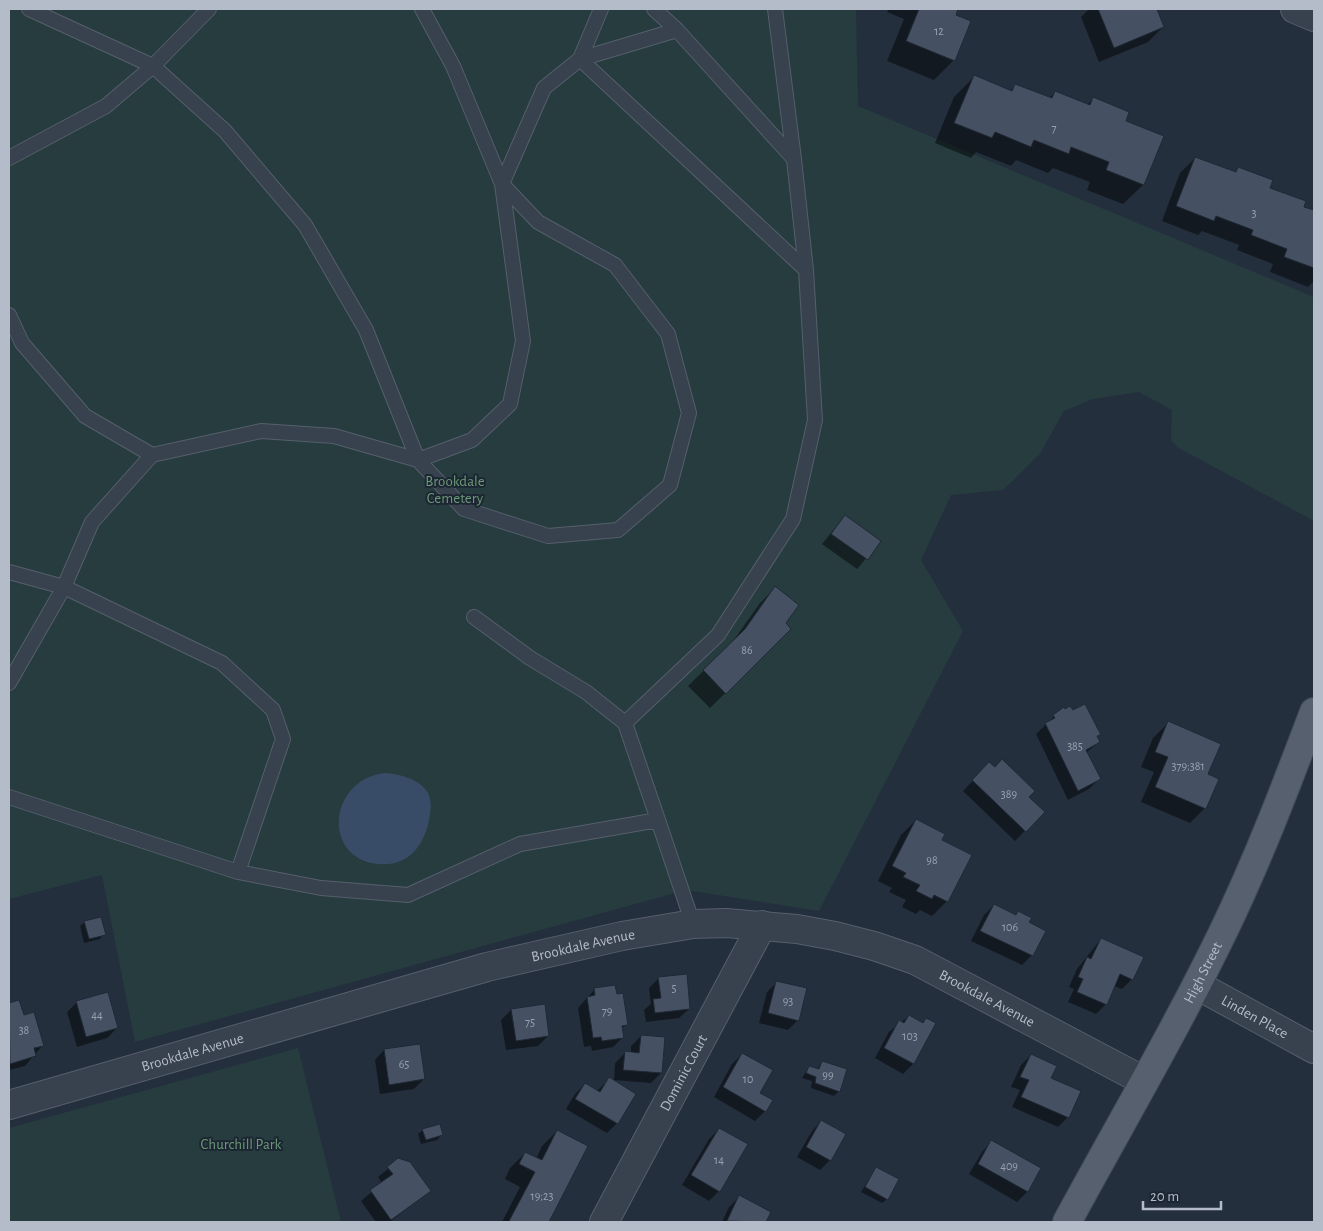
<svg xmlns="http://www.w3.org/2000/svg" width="1323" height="1231" font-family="'Alegreya Sans',sans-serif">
<rect width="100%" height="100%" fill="#242f3e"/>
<path fill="#263c3f" d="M9,9h847l2,97 456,191v224l-137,-74 -6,-7 1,-30 -33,-18 -46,7 -29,12 -25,44 -36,35 -52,5 -30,65 42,71 -144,280 -133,-21 -551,152 -33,-167 -93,24z
M298,1048l43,174h-332v-94z"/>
<path fill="#394c67" d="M384,773c15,1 36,6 44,20 4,8 3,18 1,27 -5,26 -21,47 -51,44 -55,-5 -51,-83 6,-91z"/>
<path fill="#0007" d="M889,9h68l-3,6v45l-20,20 -47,-19 17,-42 -17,-7z
M1089,9h66l8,18 -15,15 -49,20 -18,-45z
M974,77l36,14 6,-6 33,13 6,-5 32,12 6,-6 31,23 19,63 -20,19 -36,-14 3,-8 -37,-14 -5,5 -32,-13 -5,6 -35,-14 -5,6 -36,-15 19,-46z
M1195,158l39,15 5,-5 29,21 46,23v69l-6,6 -38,-15 3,-8 -36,-14 2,-5 -37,-14 -4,4 -36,-14 18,-48z
M845,516l35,26 -23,27 -35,-25z
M775,588l9,35 6,6 -80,79 -22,-22 43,-42 29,-41z
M1063,708l37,26 -4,4 3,4 -13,11 13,26 -10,10 -21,11 -32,-66z
M1168,723l39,52 -2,33 -15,15 -49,-21 13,-30 -13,-5 12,-29z
M989,764l54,48 -28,29 -52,-50z
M916,820l25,20 29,16 -23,45 -15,15 -12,-6 -4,4 -14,-7 4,-7 -17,-8 3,-4 -14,-7 23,-46z
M994,905l33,18 5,32 -10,10 -51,-24 13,-26z
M85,922l19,12 -4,5 -16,4 -4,-17z
M1101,939l31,40 -10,10 -8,-3 -8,18 -10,10 -28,-12 6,-13 -5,-2 8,-18z
M659,978l30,31 -10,9 -33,4 -2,-12 7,-6 -2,-16z
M777,982l21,38 -10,10 -29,-7 8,-31z
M595,989l31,36 -5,4 2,8 -10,10 -21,4 -1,-5 -7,1 -6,-39z
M18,1002l5,14 19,30 -17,20 -16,4v-65z
M77,1002l40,26 -10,10 -30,9 -10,-35z
M511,1010l37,26 -10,10 -32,4 -5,-30z
M909,1016l13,8 4,-5 9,5 -22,40 -10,10 -28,-16 14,-26z
M641,1036l20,37 -10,10 -37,-3 1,-17 10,-10h6v-7z
M384,1050l40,29 -10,10 -34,5 -5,-34z
M742,1054l23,57 -10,10 -41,-24 18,-33z
M1031,1055l19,24 18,38 -10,10 -46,-20 8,-17 -9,-3 10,-22z
M822,1062l17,29 -5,5 -23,-8 1,-7 -10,-3 7,-11 8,3z
M609,1079l8,44 -10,10 -41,-24 9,-15 10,-10 12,7z
M821,1121l9,39 -10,10 -23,-13 15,-26z
M719,1129v62l-10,10 -27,-16 27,-46z
M423,1130l19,5 -5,5 -16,4 -3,-10z
M557,1131l30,15 -40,76h-45l18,-35 -15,-8 5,-11 15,-15 11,6 6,-13z
M991,1142l48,27 -12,23 -10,10 -48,-28 13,-22z
M399,1160l30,31 -39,31h-14l-15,-21 21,-18 -4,-6z
M876,1168l11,31 -5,4 -21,-11z
M739,1197l31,15 -5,10h-43l7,-15z"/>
<path fill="#455162" stroke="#1f2835" d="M919,9h39l-2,6 15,6 -16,40 -49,-20z
M1098,9h59l7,18 -50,21z
M974,75l38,16 3,-7 37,14 3,-7 35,14 3,-8 36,15 -3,9 38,15 -20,49 -38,-15 3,-8 -38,-15 -2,7 -35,-14 -3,7 -36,-15 -3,6 -38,-15z
M1195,157l41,15 2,-5 35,13 -3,8 36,13 -2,6 10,3v58l-30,-11 3,-8 -36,-14 2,-5 -37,-14 -2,5 -38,-15z
M845,515l36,26 -13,19 -37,-26z
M775,586l24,19 -13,18 5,6 -65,65 -23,-24 42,-41z
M1085,704l16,31 -4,1 3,6 -14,8 15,29 -23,12 -33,-68 10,-5 -2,-3 11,-8 1,2 5,-3 3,4z
M1168,721l53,23 -13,30 11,5 -13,30 -51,-22 13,-30 -13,-5z
M1002,759l33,32 -6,6 16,15 -19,20 -54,-52 17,-18 6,5z
M916,819l29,15 -3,6 30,15 -24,47 -14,-7 -2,4 -16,-8 4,-6 -17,-8 3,-4 -14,-7z
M994,904l22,11 2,-4 14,7 -3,4 17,9 -13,25 -53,-25z
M101,917l5,18 -17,4 -5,-18z
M1101,938l43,19 -11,23 -13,-6 -13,31 -30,-13 6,-13 -5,-2 9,-20 4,2z
M687,974l3,35 -35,4 -2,-14 8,-1 -3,-21z
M776,981l31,7 -8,33 -31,-8z
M615,985l2,9 6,-1 5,32 -6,1 2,12 -22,3 -1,-4 -8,1 -6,-41 8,-2 -1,-7z
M108,992l10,36 -32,9 -10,-36z
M19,1000l5,15 10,-3 10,34 -10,2 2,8 -26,8 -1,-61z
M545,1004l4,32 -33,5 -5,-32z
M909,1015l14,8 3,-5 10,5 -22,41 -30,-16 15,-28 5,3z
M641,1035l24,2 -3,36 -39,-3 2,-19 14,2z
M420,1044l5,35 -36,6 -5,-36z
M742,1053l31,17 -13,23 13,7 -7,12 -43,-25z
M1031,1054l26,12 -6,12 30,13 -12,27 -48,-21 8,-17 -9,-3z
M822,1061l25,8 -7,23 -25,-9 1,-6 -10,-4 3,-7 10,3z
M609,1077l27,17 -18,30 -43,-25 10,-16 15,9z
M821,1120l25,14 -15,27 -25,-14z
M440,1124l3,11 -17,5 -4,-11z
M719,1128l29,16 -28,48 -29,-17z
M557,1130l31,16 -39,76h-37l-3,-1 26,-49 -16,-8 6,-12 17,8z
M991,1140l50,28 -13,24 -50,-28z
M398,1158l12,4 21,29 -40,29 -21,-30 23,-16 -6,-7z
M876,1167l23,12 -11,21 -23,-13z
M739,1195l32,17 -5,10 -39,-1z"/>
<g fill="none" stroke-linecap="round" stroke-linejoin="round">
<defs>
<path id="service" d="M29,9l124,57 72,65 80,94 61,105 52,130 46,49 84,27 70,-6 52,-45 19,-72 -21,-79 -53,-69 -77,-43 -36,-38 42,-96 36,-29 226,211
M601,9l-21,50 97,-29
M775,9l19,150
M9,158l97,-52 47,-40 56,-57
M9,315l13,28 63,73 67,39
M9,572l55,15 158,76 51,47 10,29 -45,133 -229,-75
M474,617l56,41 56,34 39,31
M9,683l55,-96 28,-65 60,-67 109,-24 73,5 84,24 54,-20 38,-36 13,-63 -21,-157 -49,-118 -31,-57
M658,820l35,104
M238,872l83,16 87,7 112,-51 138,-24 -33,-97 93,-88 75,-116 22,-99 -9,-150 -12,-111 -117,-129 -23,-21"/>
<g id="minor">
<path d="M1295,9l19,8"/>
<path id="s1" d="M1197,985l117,64"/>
<path id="s2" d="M9,1105l478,-138 135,-31 71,-12 33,-1 71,6 38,7 39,10 41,14 229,121"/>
<path id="s3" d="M604,1222l158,-297"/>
</g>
<g id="primary">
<path id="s4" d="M1067,1222c52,-96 108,-191 156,-290 35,-72 63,-146 91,-220"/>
</g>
</defs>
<use href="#service" stroke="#565f6c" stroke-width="16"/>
<use href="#minor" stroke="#565f6c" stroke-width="30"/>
<use href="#primary" stroke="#414a57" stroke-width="30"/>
<use href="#service" stroke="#38414e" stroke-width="14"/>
<use href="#minor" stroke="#38414e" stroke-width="28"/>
<use href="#primary" stroke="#56606e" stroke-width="28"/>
</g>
<g text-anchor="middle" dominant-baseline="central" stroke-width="4" stroke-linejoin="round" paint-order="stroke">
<g font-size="12" fill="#98a1af">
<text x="939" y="31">12</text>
<text x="1054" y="128">7</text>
<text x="1254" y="213">3</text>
<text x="747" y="650">86</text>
<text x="1075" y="746">385</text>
<text x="1188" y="766">379;381</text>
<text x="1009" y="794">389</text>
<text x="932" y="860">98</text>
<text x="1010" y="927">106</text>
<text x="674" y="988">5</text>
<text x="788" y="1001">93</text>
<text x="607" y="1011">79</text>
<text x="97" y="1015">44</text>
<text x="530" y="1022">75</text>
<text x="24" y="1030">38</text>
<text x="910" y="1036">103</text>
<text x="404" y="1064">65</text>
<text x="828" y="1075">99</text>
<text x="748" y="1079">10</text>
<text x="719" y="1160">14</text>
<text x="1009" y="1166">409</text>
<text x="542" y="1196">19;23</text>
</g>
<g font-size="15" fill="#6b9a76" stroke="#1d2633">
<text x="455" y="481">Brookdale<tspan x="455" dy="17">Cemetery</tspan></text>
<text x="241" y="1144">Churchill Park</text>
</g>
<g font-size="15" fill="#b4bcc9" stroke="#1d2633">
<text stroke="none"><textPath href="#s2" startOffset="596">Brookdale Avenue</textPath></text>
<text stroke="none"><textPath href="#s4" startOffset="284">High Street</textPath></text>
<text stroke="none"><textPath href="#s2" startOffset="1016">Brookdale Avenue</textPath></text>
<text stroke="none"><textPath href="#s1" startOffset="66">Linden Place</textPath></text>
<text stroke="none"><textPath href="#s2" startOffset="191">Brookdale Avenue</textPath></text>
<text stroke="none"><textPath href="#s3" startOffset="169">Dominic Court</textPath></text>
</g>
</g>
<rect width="1323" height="1231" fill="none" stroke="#b4bcc9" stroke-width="20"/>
<path d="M1143 1201v8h78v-8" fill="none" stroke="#b4bcc9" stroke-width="2.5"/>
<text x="1150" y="1201" font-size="15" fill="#b4bcc9" stroke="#1d2633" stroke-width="4" paint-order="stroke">20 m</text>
</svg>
